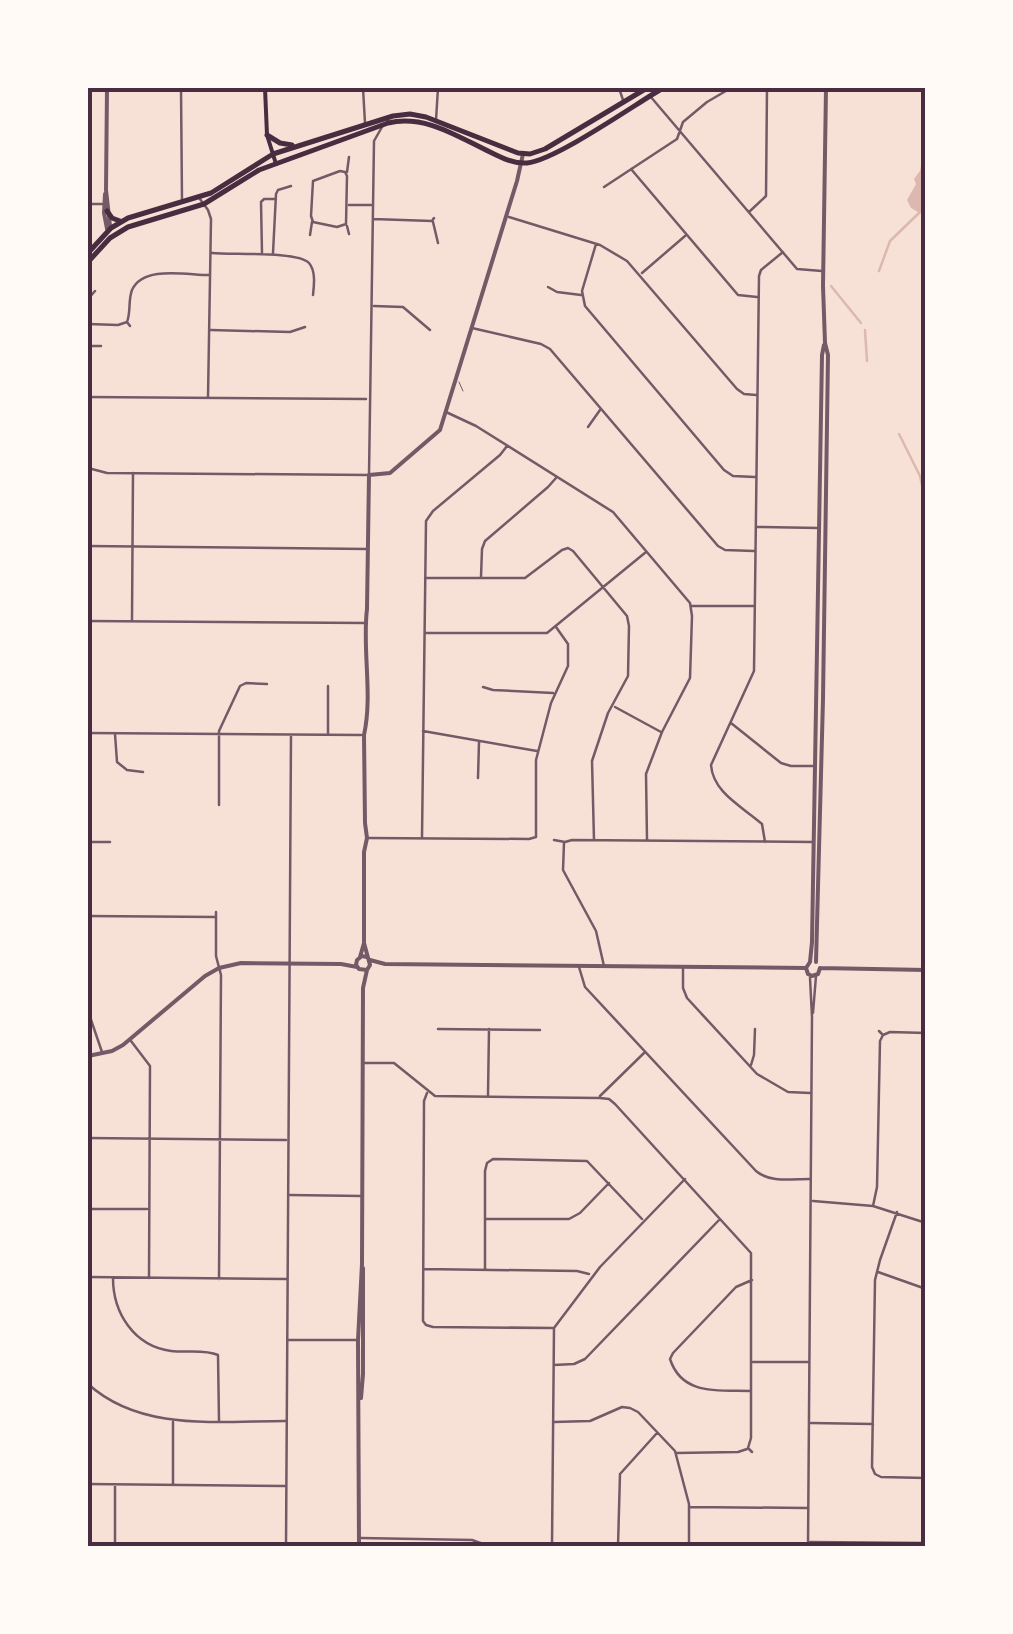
<svg xmlns="http://www.w3.org/2000/svg" width="1013" height="1634" font-family="Spectral,serif">
<rect width="100%" height="100%" fill="#f7e1d7"/>
<path fill="#dcb8b0" d="M923,155h2l1,56 -3,4 -12,-7 -4,-8 9,-16 -2,-5 6,-8z"/>
<g fill="none" stroke-linecap="round" stroke-linejoin="round">
<path stroke="#dcb8b0" stroke-width="2.5" d="M922,88l2,68
M879,271l11,-30 29,-28
M831,286l30,37
M865,330l2,31
M899,434l21,42 6,28"/>
<path stroke="#755966" stroke-width="1" d="M459,382l4,9"/>
<path stroke="#755966" stroke-width="2.5" d="M181,88l1,113
M363,88l2,35
M619,88l4,12
M650,96l147,173 25,2
M436,120l2,-32
M631,169l107,126 19,2
M340,171l5,1 2,4 -1,48 -9,3 -24,-5 -2,-6 2,-35z
M347,172l2,-15
M604,187l73,-48 6,-17 24,-20 24,-14
M200,199l8,11 3,9 -3,178
M88,204h14
M349,205h22
M749,212l17,-16 1,-108
M509,217l91,28 27,16 110,128 7,5 12,1
M373,219l59,2 2,-3
M433,222l5,21
M347,226l2,8
M310,235l2,-13
M596,244l-14,47 3,15 139,164 9,6 22,1
M212,253c20,2 86,-2 97,10 7,8 5,23 4,32
M262,253l-1,-51 3,-3h12
M273,253l3,-59 2,-4 13,-4
M642,273l43,-37
M548,287l9,5 24,3
M88,299l7,-8
M374,306l29,1 27,23
M127,322c4,-10 1,-22 5,-32 11,-25 55,-15 77,-15
M88,324l30,1 9,-3 3,4
M472,328l69,16 9,5 168,197 7,4 29,1
M211,330l79,2 15,-5
M88,346h13
M88,397l278,2
M446,412l30,14 137,86 77,91 2,13 -2,62 -28,54 -16,42 1,66
M588,427l12,-17
M88,468l19,5 262,2 5,-334 8,-14
M757,527l62,1
M88,546l279,3
M481,577l1,-28 3,-8 63,-54 8,-9
M425,578h100l37,-28 6,-2 5,3 54,65 2,10 -1,50 -20,37 -16,48 2,79
M692,606h62
M132,620l1,-147
M88,621l277,2
M425,633h122l99,-81
M483,687l10,3 60,3
M615,707l46,25
M731,723l50,40 10,3h23
M423,731l114,20
M88,733l273,2
M328,733v-47
M115,734l2,28 10,8 16,2
M478,778l1,-36
M219,805v-74l21,-45 6,-3 21,1
M368,838l161,1 7,-2v-77l15,-57 17,-37v-22l-12,-17
M422,838l4,-317 7,-10 67,-56 7,-9
M554,840l11,2 7,-2 241,2
M88,842h22
M765,842l-3,-18c-19,-17 -49,-31 -51,-59l43,-94 5,-395 2,-6 22,-18
M564,843l-1,27 33,61 8,35
M216,912v44l5,19 -2,304
M88,916l128,1
M579,967l6,20 171,184c14,12 35,8 53,8
M683,969v19l4,10 70,76 31,18 22,1
M88,1011l14,41
M813,1013l3,-37
M438,1029l102,1
M883,1035l7,-3 36,1
M131,1041l19,25 -1,212
M364,1063h30l41,33 165,2 9,1 6,5 136,149v185l-3,10 4,4
M751,1065l3,-10 1,-26
M427,1093l-3,8 -1,220 3,4 7,2 120,1
M488,1095l1,-66
M600,1096l44,-43
M88,1138l198,2
M290,1195l72,1
M813,1201l60,5 53,17
M873,1206l4,-19 3,-146 3,-6 -4,-4
M88,1209h59
M897,1212l-17,48 -5,20 -3,187 3,7 6,3 45,1
M486,1219h83l11,-6 29,-30
M423,1269l154,2 12,3
M485,1270v-99l2,-8 6,-4 94,2 55,58
M878,1272l48,17
M88,1277l198,2
M113,1278c0,35 21,68 58,73 16,2 33,-2 47,4l1,66
M289,1340h67
M753,1362h56
M554,1365l20,-1 11,-5 135,-140
M88,1384c53,48 130,37 197,37
M750,1391c-31,-1 -68,5 -80,-32l3,-6 63,-66 16,-7
M554,1422l36,-1 32,-14 8,1 8,4 37,39 14,53v42
M811,1423l62,1
M676,1453l62,-1 9,-3
M88,1484l198,2
M173,1484v-62
M690,1507l117,1
M361,1538l111,2 17,6
M810,1542l116,1
M115,1546v-60
M286,1546l5,-811
M552,1546l2,-218 46,-61 85,-88
M618,1546l2,-72 37,-41
M808,1546l4,-529 -2,-39"/>
<path stroke="#755966" stroke-width="4" d="M107,88l-1,102 4,36
M105,194l-1,19 3,16
M364,943l6,22 -3,5 -8,-1 -3,-4 1,-5 5,-4 5,1
M360,957l4,-14v-91l3,-14 -2,-15 -1,-88c9,-41 -2,-86 3,-126l2,-134 21,-2 50,-43 77,-249 6,-27
M370,960l15,4 421,4
M816,962l7,-263 5,-344 -3,-12 -2,-57 3,-198
M806,968l4,-6 2,-20 10,-587 2,-10
M806,968l2,6 4,2 6,-2 2,-6
M820,968l106,2
M88,1056l24,-5 11,-6 82,-69 14,-8 22,-5 100,1 16,3
M361,1398l2,-24v-106
M359,1546l-1,-206 4,-76 1,-276 4,-18"/>
<path stroke="#4a2c40" stroke-width="4" d="M265,88l2,47 9,29"/>
<path stroke="#4a2c40" stroke-width="5" d="M267,135l13,8 12,2
M107,211l5,7 8,3
M88,253l23,-25 17,-10 83,-25 62,-39 120,-38 17,-2 16,3 92,36 12,1 15,-5 102,-61
M88,262l22,-24 18,-11 76,-23 55,-34 129,-47c37,-9 70,14 102,29 12,6 24,12 37,11 29,-3 107,-58 136,-75"/>
</g>
<rect width="1013" height="1634" fill="none" stroke="#fffaf5" stroke-width="180"/>
<rect x="90" y="90" width="833" height="1454" fill="none" stroke="#4a2c40" stroke-width="4"/>
</svg>
